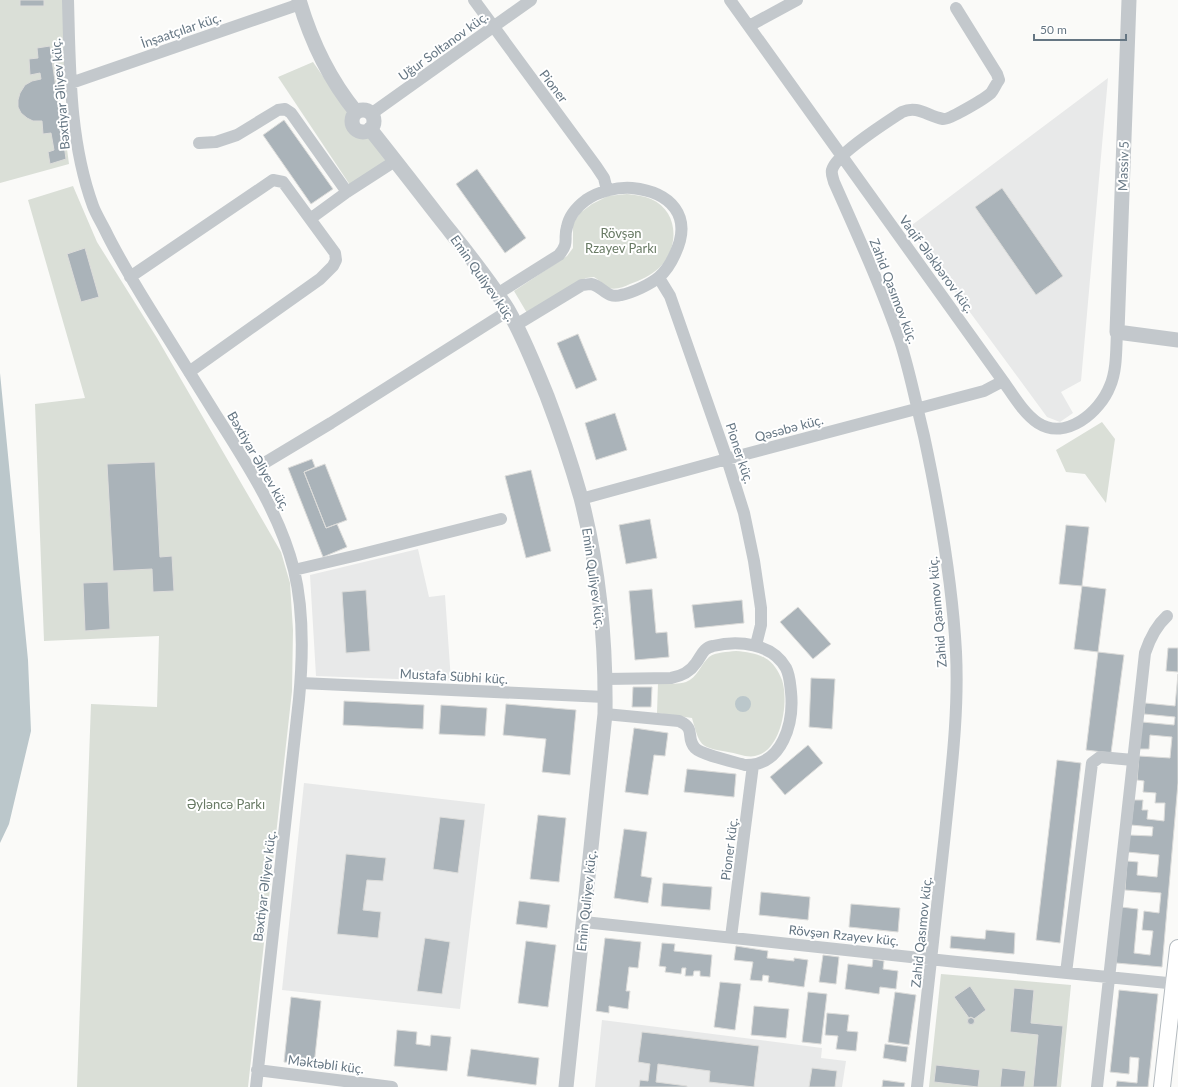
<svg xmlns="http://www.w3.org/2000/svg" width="1178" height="1087" font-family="Lato,sans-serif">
<rect width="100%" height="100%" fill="#fafaf8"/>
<path fill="#e8e9e9" d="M1108,78l-27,303 -20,11 12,21 -13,9 -13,-5 -139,-189z
M418,549l11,48 16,-2 6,86 -135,-5 -6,-101z
M304,783l181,21 -25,205 -178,-19z
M602,1020l220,28 -1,10 25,3 -4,26h-247z"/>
<path fill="#dadfd7" d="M0,0h63l4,88 -8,1 10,75 -69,19z
M313,62l35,50 -3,13c6,10 12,11 23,10l19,26 -37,24 -72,-108z
M73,186l24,56 60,96 124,214 9,31 3,47 -1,61 -44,396h-171l14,-383 66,3 2,-71 -115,5 -9,-237 50,-6 -57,-198z
M627,194c8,1 17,2 24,5 28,12 29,49 8,69 -9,8 -18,12 -29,16 -6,3 -14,6 -21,4 -5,-3 -10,-8 -15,-11l-8,1 -59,35 -13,-22 53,-35 6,-8v-24l7,-11 12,-9 16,-8z
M1102,422l13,17 -9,64 -21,-29 -19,-2 -10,-22z
M736,651c10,1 21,2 29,7 8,4 14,14 17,22 7,21 0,71 -27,76 -8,2 -19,-3 -27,-4 -29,-5 -28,-6 -36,-34l-35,-5 1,-30c9,0 19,2 28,-1 11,-4 15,-18 23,-25 7,-5 18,-5 27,-6z
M941,974l130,11 -10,102h-132z"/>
<path fill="#bbc7cb" d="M0,373l28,287 3,71 -22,93 -9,19z
M735 704a8 8 0 1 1 16 0a8 8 0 1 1-16 0Z"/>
<path fill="#aab3b9" stroke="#dcdcda" d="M20,0h24v6h-24z
M50,46l16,113 -16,5 -2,-12 6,-2 -3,-17 -8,1 -1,-13h-9l-6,-3 -6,-5 -3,-6v-7l2,-7 5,-8 7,-4 9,-2 -1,-6 -10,2 -1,-16 9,-1 -1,-10z
M284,120l49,69 -22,15 -48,-69z
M477,169l49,69 -21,15 -49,-69z
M1002,188l61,88 -27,19 -61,-88z
M85,248l14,49 -18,5 -14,-48z
M578,334l19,46 -21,9 -19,-46z
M615,413l12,37 -31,10 -11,-37z
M312,459l3,8 -11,5 22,56 11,-4 10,23 -24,10 -35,-89z
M155,462l5,95 12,-1 2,35 -21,1 -1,-23 -39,2 -6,-107z
M325,464l22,56 -21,8 -22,-56z
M531,470l20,81 -25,7 -21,-82z
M650,519l7,39 -31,6 -7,-39z
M1066,525l23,2 -7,59 -23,-2z
M108,582l2,47 -25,2 -2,-48z
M1082,586l24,3 -8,63 -24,-3z
M652,589l4,44 11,-1 2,25 -34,3 -6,-69z
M366,590l4,61 -24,2 -4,-61z
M742,600l2,23 -49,5 -3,-23z
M798,607l33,37 -18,15 -33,-37z
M1168,648h10v24l-12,-1z
M1098,652l26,3 -13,98 -25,-3z
M1178,674v109l-16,184 -46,-4 5,-56 17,2 -4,44 16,2 3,-24 -11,-1 2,-19 15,2 2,-20 -36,-3 2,-29 11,1 -1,13 20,2 2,-22 -32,-3 2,-17 23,1 1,-9 -22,-2 3,-25h9l-1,10h6l-1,9 17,2 1,-18h-10l1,-10 -13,-1 1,-11 -7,-1 2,-24 31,2 2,-21 -22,-2 -1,14h-10l3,-27 32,3 1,-8 -31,-3 1,-11 30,3z
M811,678l24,1 -3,50 -23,-2z
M633,687h19l-1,20h-19z
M344,701l80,4 -1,24 -80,-4z
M506,704l70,6 -6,65 -28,-3 4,-33 -43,-4z
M441,705l46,3 -2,28 -46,-2z
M634,728l34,5 -3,23 -11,-1 -6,40 -23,-3z
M808,745l15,18 -38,32 -15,-18z
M1057,760l24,3 -21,180 -24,-3z
M687,769l49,5 -2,23 -50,-5z
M538,815l28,3 -7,64 -29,-3z
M440,817l25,3 -7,53 -25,-4z
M624,829l23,3 -6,44 11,2 -4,25 -34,-5z
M346,854l40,4 -3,23 -16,-1 -4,30 18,2 -3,26 -41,-4z
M663,883l49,4 -2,23 -49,-4z
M761,892l49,5 -2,23 -49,-5z
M519,901l31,4 -3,23 -31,-4z
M851,904l49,4 -2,24 -49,-5z
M986,930l29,3 -1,21 -64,-6 1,-12 34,3z
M425,938l25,4 -8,52 -25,-3z
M605,938l36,4 -3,26 -9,-1 -3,24h4l-2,18 -19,-3v7l-13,-2z
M526,941l30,4 -8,62 -30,-4z
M662,943l13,1 -1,7 38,4 -2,22 -10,-1v-5h-6l-1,5h-8l1,-8h-4l-1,6 -16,-2 1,-5 -7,-1z
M736,946l32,5 -1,7 27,3v-3l14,2 -4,27 -36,-5 1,-6 -6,-1 -1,6 -12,-1 3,-18 -19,-2z
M823,955l16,2 -3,27 -17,-2z
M873,959l11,2 -1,8 15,2 -2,18 -16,-2 -1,7 -34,-5 3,-25 24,3z
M720,982l21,2 -6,46 -21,-3z
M970,986l16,24 -12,9 -3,-2 -2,1 -15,-21z
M1014,988l20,2 -3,33 32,3 -6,61h-24l5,-52 -28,-3z
M1119,990l39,4 -10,93h-32l1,-6 20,2 2,-25 -9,-1 -1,17 -19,-2z
M808,992l19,2 -6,50 -19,-2z
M895,992l21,3 -7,50 -21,-3z
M291,997l30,4 -7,64 -30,-3z
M754,1006l35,3 -3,29 -35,-3z
M827,1013l22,2 -2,16 11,1 -2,19 -20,-2 2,-13 -13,-1z
M967.5 1021a3.5 3.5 0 1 1 7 0a3.5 3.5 0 1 1-7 0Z
M397,1030l20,2 -1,12 14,2 1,-11 20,2 -4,34 -53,-5z
M642,1032l117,14 -5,41 -45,-5 1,-11 -52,-7 -2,18 31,4v1h-48l1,-7 8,1 2,-17 -12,-2z
M885,1044l23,3 -2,15 -23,-4z
M471,1049l68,9 -3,27 -69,-9z
M936,1065l44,5 -2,17 -44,-5z
M812,1068l25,3 -2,16h-26z
M1002,1068l24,3 -2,16h-24z
M883,1080l22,3 -1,4h-22z"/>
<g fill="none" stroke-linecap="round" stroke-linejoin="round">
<defs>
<path id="secondary" d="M1162,1087l16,-139"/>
</defs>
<use href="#secondary" stroke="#b3babf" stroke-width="18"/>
<path stroke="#c3c8cc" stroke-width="12" d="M68,0c2,69 1,140 25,206 3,8 8,16 12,24 13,27 29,53 45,79 22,35 44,71 66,106 31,49 64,99 78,155 10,41 9,87 5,129l-43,388
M474,0l122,166 8,12 3,12
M730,0l273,381c10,14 21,33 35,42 28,18 62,-11 72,-37 7,-16 6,-37 7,-54
M749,26l48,-26
M71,83l229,-79
M371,114l160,-114
M199,143l17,-1 21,-7 41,-25 7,-1 6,4 56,79
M310,219l37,-27 48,-31
M130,277l143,-97 10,2 52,71 1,7 -3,6 -13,13 -131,93
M659,278l11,18 57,163 17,54 10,48 7,47v17l-5,20
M497,294l62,-39c11,-13 4,-16 8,-28 2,-11 11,-21 19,-27 13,-9 31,-13 46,-12 39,4 61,28 43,66 -4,9 -9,17 -16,23 -8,7 -27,16 -38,18 -15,4 -18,-9 -30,-11 -2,0 -6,1 -9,1l-66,40
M251,471l80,-48 177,-112
M581,499l146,-40 257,-68 19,-10
M294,570l64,-15 143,-36
M301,683l304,14
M605,714l74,7c18,8 6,16 16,27 7,7 40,14 50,17 38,1 49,-43 46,-73 -1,-8 -1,-16 -5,-24 -14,-25 -48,-28 -73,-22 -10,2 -11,9 -17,17 -6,9 -14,13 -25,15l-66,1
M584,922l373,40 221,22
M731,937l22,-172
M1066,973l26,-210 8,-6 33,3
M257,1070l135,17
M917,1087c10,-85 19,-170 28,-254 6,-60 14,-121 11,-181 -4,-73 -17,-146 -32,-216 -8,-32 -14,-64 -24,-95 -19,-55 -43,-107 -66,-159 -1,-4 -3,-8 -2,-12 4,-16 55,-48 70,-58 16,-7 25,4 41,7 6,1 43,-21 48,-26 3,-4 5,-9 8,-13l-2,-6 -41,-66
M1097,1087l48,-434c5,-15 11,-27 22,-37"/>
<path stroke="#c3c8cc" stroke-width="15" d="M299,0c12,41 30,79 57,112
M1129,0l-12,332 61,8
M352 121a11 11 0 1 1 22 0a11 11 0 1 1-22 0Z
M370,129c24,30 48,61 72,92 23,29 47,58 66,89 16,28 27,57 39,86 13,34 24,67 34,102 18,70 25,144 24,216l-39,373"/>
<use href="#secondary" stroke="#fff" stroke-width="16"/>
</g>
<g text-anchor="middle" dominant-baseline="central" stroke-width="4" stroke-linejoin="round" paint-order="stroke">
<g font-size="13" fill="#657683" stroke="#fff">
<text transform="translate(181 30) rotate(-19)">İnşaatçılar küç.</text>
<text transform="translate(443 46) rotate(-36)">Uğur Soltanov küç.</text>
<text transform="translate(554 86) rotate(53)">Pioner</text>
<text transform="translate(60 94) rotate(-95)">Bəxtiyar Əliyev küç.</text>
<text transform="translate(1123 166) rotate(-88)">Massiv 5</text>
<text transform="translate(937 264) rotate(54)">Vaqif Ələkbərov küç.</text>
<text transform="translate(483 278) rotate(55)">Emin Quliyev küç.</text>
<text transform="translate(894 291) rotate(69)">Zahid Qasımov küç.</text>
<text transform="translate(789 428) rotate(-15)">Qəsəbə küç.</text>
<text transform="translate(740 453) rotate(72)">Pioner küç.</text>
<text transform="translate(259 461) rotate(60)">Bəxtiyar Əliyev küç.</text>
<text transform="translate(594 578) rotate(82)">Emin Quliyev küç.</text>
<text transform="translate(937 612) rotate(-95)">Zahid Qasımov küç.</text>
<text transform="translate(454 676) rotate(3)">Mustafa Sübhi küç.</text>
<text transform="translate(729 849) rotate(-83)">Pioner küç.</text>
<text transform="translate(264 886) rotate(-83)">Bəxtiyar Əliyev küç.</text>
<text transform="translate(586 901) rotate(-84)">Emin Quliyev küç.</text>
<text transform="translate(921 932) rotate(-84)">Zahid Qasımov küç.</text>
<text transform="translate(844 935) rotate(6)">Rövşən Rzayev küç.</text>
<text transform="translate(326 1064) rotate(7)">Məktəbli küç.</text>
</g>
<g font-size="13" fill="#687a64" stroke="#fff">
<text x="621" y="233">Rövşən<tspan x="621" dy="15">Rzayev Parkı</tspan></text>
<text x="226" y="804">Əyləncə Parkı</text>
</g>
</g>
<path d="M1034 34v6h92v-6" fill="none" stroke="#657683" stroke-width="2"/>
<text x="1040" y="34" font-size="12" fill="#657683" stroke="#ffffff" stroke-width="3" paint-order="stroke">50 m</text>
</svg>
